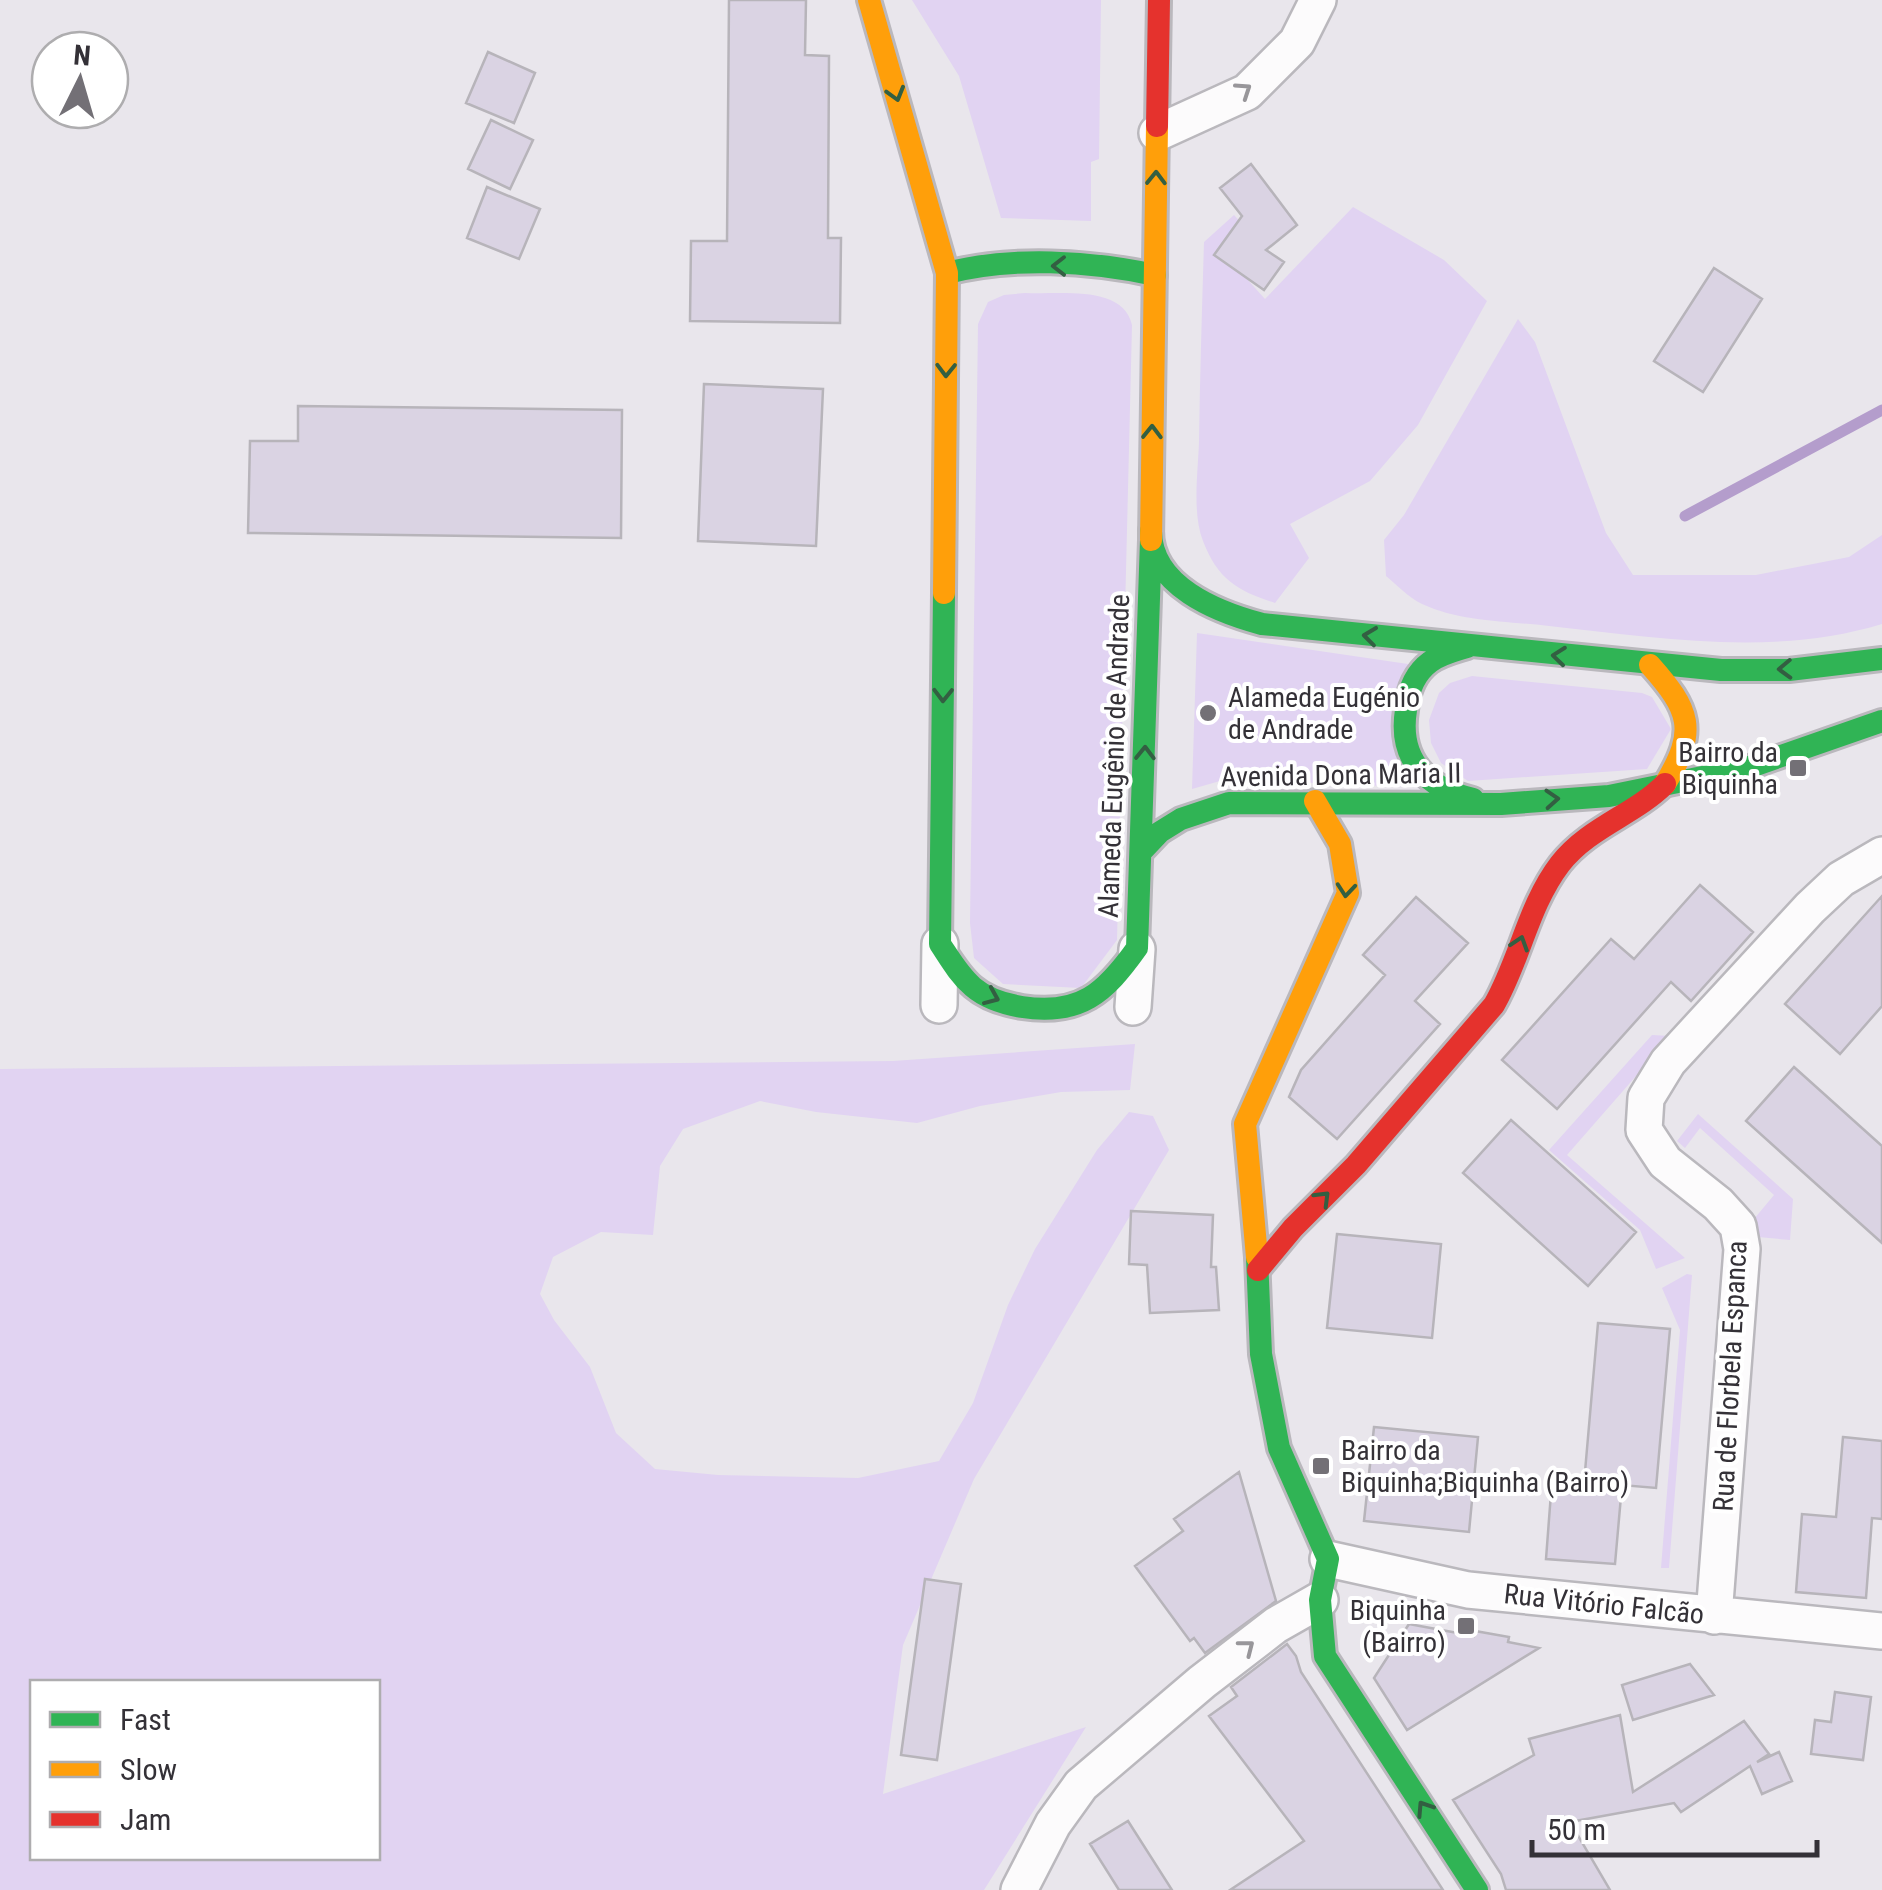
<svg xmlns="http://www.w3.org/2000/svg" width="1882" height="1890" font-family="'Roboto Condensed',sans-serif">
<rect width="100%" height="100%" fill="#e9e6ec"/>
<path fill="#e1d3f2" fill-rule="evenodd" d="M912,0h189l-2,159 -8,3v59l-90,-3 -42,-142z
M1353,207l91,53 43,41 -69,124 -48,56 -80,43 19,34 -34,45c-37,-12 -57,-23 -72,-62 -11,-28 -5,-69 -4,-99 1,-67 3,-134 5,-200l30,-27 9,10 -24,23 46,51z
M1025,293c34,2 98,-9 107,32l-15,615 -36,48 -78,-4 -29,-26 -4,-35 8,-599 10,-22 16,-7z
M1518,319l17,23 71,191 27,42h123l93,-18 33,-22v89c-108,33 -223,14 -333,2 -42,-5 -88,-4 -127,-22 -14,-7 -25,-19 -36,-28l-2,-36 20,-25z
M1197,633l211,31 -2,123 -179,-8 -35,10z
M1472,676l170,17 10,4 19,32 -24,40 -179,12 -27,-18 -10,-20 -2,-23 10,-27 11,-10z
M1652,1035l19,1 -104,119 118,103 -29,11 -16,-39 -91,-80z
M1135,1044l-5,46 -69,2 -81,14 -63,17 -101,-11 -56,-11 -77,28 -23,37 -7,69 -52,-3 -48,25 -13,37 14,26 36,47 26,66 39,36 63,6 140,3 81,-17 34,-58 35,-98 27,-56 62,-99 32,-38 24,4 16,34 -195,329 -71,166 -20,149 203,-67 -102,163h-984v-821l893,-8zM32,1682h346v176h-346z
M1698,1114l95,85 -3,41 -32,-3 -4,-18 20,-24 -74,-67 -15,20 -8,-7z
M1687,1274l5,1 -23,293h-8l19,-238 -18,-42z"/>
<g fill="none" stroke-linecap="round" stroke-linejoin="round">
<path stroke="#b49dcc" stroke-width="11" d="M1685,516l197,-106"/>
</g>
<path fill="#dad3e3" stroke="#b7b4ba" stroke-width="2.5" d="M729,0h77l-1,55 24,1 -1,182h13l-1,85 -150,-2 1,-80h36z
M488,52l47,21 -21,50 -48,-20z
M491,120l42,20 -23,49 -42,-20z
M1251,164l46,61 -31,25 18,12 -20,28 -50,-35 28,-39 -22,-28z
M487,187l53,22 -21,50 -52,-21z
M1714,268l48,31 -59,93 -49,-31z
M704,384l119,5 -7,157 -118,-5z
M298,406l324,4 -1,128 -373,-5 2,-92h48z
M1700,885l53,47 -62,69 -20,-19 -114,127 -55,-49 109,-121 23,20z
M1882,896v110l-42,48 -55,-50z
M1416,897l52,46 -53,58 25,23 -103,115 -48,-42 12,-27 84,-95 -22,-20z
M1794,1067l88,79v97l-136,-122z
M1511,1120l125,112 -48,54 -125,-113z
M1131,1211l82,4 -2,52h5l3,43 -69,3 -3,-48 -18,-1z
M1337,1234l104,10 -9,94 -105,-10z
M1598,1323l72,6 -14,159 -34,-3 -7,79 -69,-5 6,-79 32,3z
M1374,1427l104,10 -9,95 -105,-11z
M1843,1437l39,4v78l-10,-1 -6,80 -70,-6 6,-78 34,3z
M1239,1472l37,129 -71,52 -11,-15 -4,3 -55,-75 48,-35 -9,-12z
M925,1579l36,5 -24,176 -36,-5z
M1409,1624l65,12 1,-5 34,6 -1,5 31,6 -132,82 -33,-52z
M1287,1644l9,12 5,16 142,218h-213l74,-49 -95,-125 28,-20 -6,-9z
M1690,1664l24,31 -81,25 -11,-35z
M1835,1692l36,5 -8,63 -52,-6 4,-34 16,2z
M1620,1715l13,77 111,-71 25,33 -12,8 22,-10 13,29 -30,13 -12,-28 -69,46 -7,-9 -104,19 40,68h-104l-5,-16 -48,-74 81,-45 -5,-16z
M1128,1821l44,69h-53l-29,-46z"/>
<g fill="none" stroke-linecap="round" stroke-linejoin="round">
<defs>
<path id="street" d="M1157,133l90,-41 50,-50 21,-42
M939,1005l1,-61
M1133,1007l4,-58
M1328,1559l140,31 414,41
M1714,1616l28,-367 -4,-23 -20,-22 -53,-42 -21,-32 2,-32 22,-36 142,-154 31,-29 41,-24
M1019,1890l34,-66 28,-39 121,-103 74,-57 44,-25"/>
<path id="fast" d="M947,273c66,-17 142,-12 208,2
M1151,531c0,55 66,81 111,93l459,46h68l93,-11
M944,593l-4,351c10,15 19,31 33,43 14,12 31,17 49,20 58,9 83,-14 115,-59l14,-408
M1467,647c-13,4 -26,7 -37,15 -15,11 -22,29 -24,48 -8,50 21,78 67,89
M1142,851l18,-19 21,-13 48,-16 272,1 108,-8 138,-28 135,-47
M1257,1257l4,97 18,94 49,111 -8,41 5,56 152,234"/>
<path id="slow" d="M869,0l78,273 -3,320
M1151,540l6,-414
M1650,665c40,45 48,65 15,119
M1257,1257l-12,-133 103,-231 -8,-49 -25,-43"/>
<path id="jam" d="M1157,126l2,-126
M1258,1270l35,-42 63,-63 138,-160c26,-45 34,-99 66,-141 29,-37 74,-49 105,-80"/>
</defs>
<use href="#street" stroke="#bab8bd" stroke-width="40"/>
<use href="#fast" stroke="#bab8bd" stroke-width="28"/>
<use href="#slow" stroke="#bab8bd" stroke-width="28"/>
<use href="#jam" stroke="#bab8bd" stroke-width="28"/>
<use href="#street" stroke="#fcfbfc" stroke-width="35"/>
<use href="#fast" stroke="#30b455" stroke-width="22"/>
<use href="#slow" stroke="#ff9f0a" stroke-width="22"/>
<use href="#jam" stroke="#e5322d" stroke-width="22"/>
</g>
<defs><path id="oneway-chevron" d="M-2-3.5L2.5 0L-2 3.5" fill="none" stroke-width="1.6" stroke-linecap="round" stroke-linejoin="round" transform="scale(2.5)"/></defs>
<g stroke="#98969a">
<use href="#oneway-chevron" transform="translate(1244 90) rotate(-34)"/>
<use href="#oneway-chevron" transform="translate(1247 1647) rotate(-38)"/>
</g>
<g stroke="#335f42">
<use href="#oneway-chevron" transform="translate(896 94) rotate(74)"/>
<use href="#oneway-chevron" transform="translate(1156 178) rotate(-89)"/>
<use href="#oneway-chevron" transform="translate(1059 266) rotate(-180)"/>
<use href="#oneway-chevron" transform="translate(946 370) rotate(91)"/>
<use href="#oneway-chevron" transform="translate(1152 432) rotate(-89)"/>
<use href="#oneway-chevron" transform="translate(1370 636) rotate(-173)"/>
<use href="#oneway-chevron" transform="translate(1559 656) rotate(-174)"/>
<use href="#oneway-chevron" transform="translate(1785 669) rotate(178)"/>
<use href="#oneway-chevron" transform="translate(943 695) rotate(91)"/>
<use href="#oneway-chevron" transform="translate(1145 753) rotate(-89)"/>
<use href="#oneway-chevron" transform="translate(1552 799) rotate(-4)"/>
<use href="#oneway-chevron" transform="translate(1346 890) rotate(95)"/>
<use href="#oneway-chevron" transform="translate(1520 943) rotate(-72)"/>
<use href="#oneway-chevron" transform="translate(992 997) rotate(23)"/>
<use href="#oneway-chevron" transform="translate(1323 1198) rotate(-45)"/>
<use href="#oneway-chevron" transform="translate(1424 1808) rotate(-123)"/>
</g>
<g fill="#737076" stroke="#fff" stroke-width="4">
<circle cx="1208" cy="713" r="10"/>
<rect x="1788" y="758" width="20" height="20" rx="5"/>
<rect x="1311" y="1456" width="20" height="20" rx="5"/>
<rect x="1456" y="1616" width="20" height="20" rx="5"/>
</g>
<g text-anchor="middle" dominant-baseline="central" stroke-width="8" stroke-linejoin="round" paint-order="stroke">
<g font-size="28" fill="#343137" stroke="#fff" text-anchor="start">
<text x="1228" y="697">Alameda Eugénio<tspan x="1228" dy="32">de Andrade</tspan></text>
<text x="1778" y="752" text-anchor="end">Bairro da<tspan x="1778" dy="32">Biquinha</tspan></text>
<text x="1341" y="1450">Bairro da<tspan x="1341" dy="32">Biquinha;Biquinha (Bairro)</tspan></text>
<text x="1446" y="1610" text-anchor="end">Biquinha<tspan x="1446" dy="32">(Bairro)</tspan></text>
</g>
<g font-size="28" fill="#343137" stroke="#fff">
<text transform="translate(1114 756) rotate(-88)">Alameda Eugênio de Andrade</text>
<text transform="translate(1341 775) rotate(-1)">Avenida Dona Maria II</text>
<text transform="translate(1730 1376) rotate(-87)">Rua de Florbela Espanca</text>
<text transform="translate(1604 1604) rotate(6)">Rua Vitório Falcão</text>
</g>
</g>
<rect x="30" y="1680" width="350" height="180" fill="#ffffff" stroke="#aeadaf" stroke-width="2.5"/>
<rect x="50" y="1712" width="50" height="15" fill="#30b455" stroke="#aeadaf" stroke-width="2.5"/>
<text x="120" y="1730" font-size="30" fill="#343137">Fast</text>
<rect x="50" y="1762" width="50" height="15" fill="#ff9f0a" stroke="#aeadaf" stroke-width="2.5"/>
<text x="120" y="1780" font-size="30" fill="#343137">Slow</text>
<rect x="50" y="1812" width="50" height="15" fill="#e5322d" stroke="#aeadaf" stroke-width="2.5"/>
<text x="120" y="1830" font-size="30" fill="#343137">Jam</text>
<g transform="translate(80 80) rotate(5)"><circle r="48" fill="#ffffff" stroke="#aeadaf" stroke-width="2.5"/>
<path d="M0-8L18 38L0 25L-18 38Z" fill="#737076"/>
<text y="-15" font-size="28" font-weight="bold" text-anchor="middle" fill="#343137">N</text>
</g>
<path d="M1532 1840v15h285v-15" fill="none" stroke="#343137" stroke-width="5"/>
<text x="1547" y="1840" font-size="30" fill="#343137" stroke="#ffffff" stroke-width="8" paint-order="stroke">50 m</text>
</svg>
